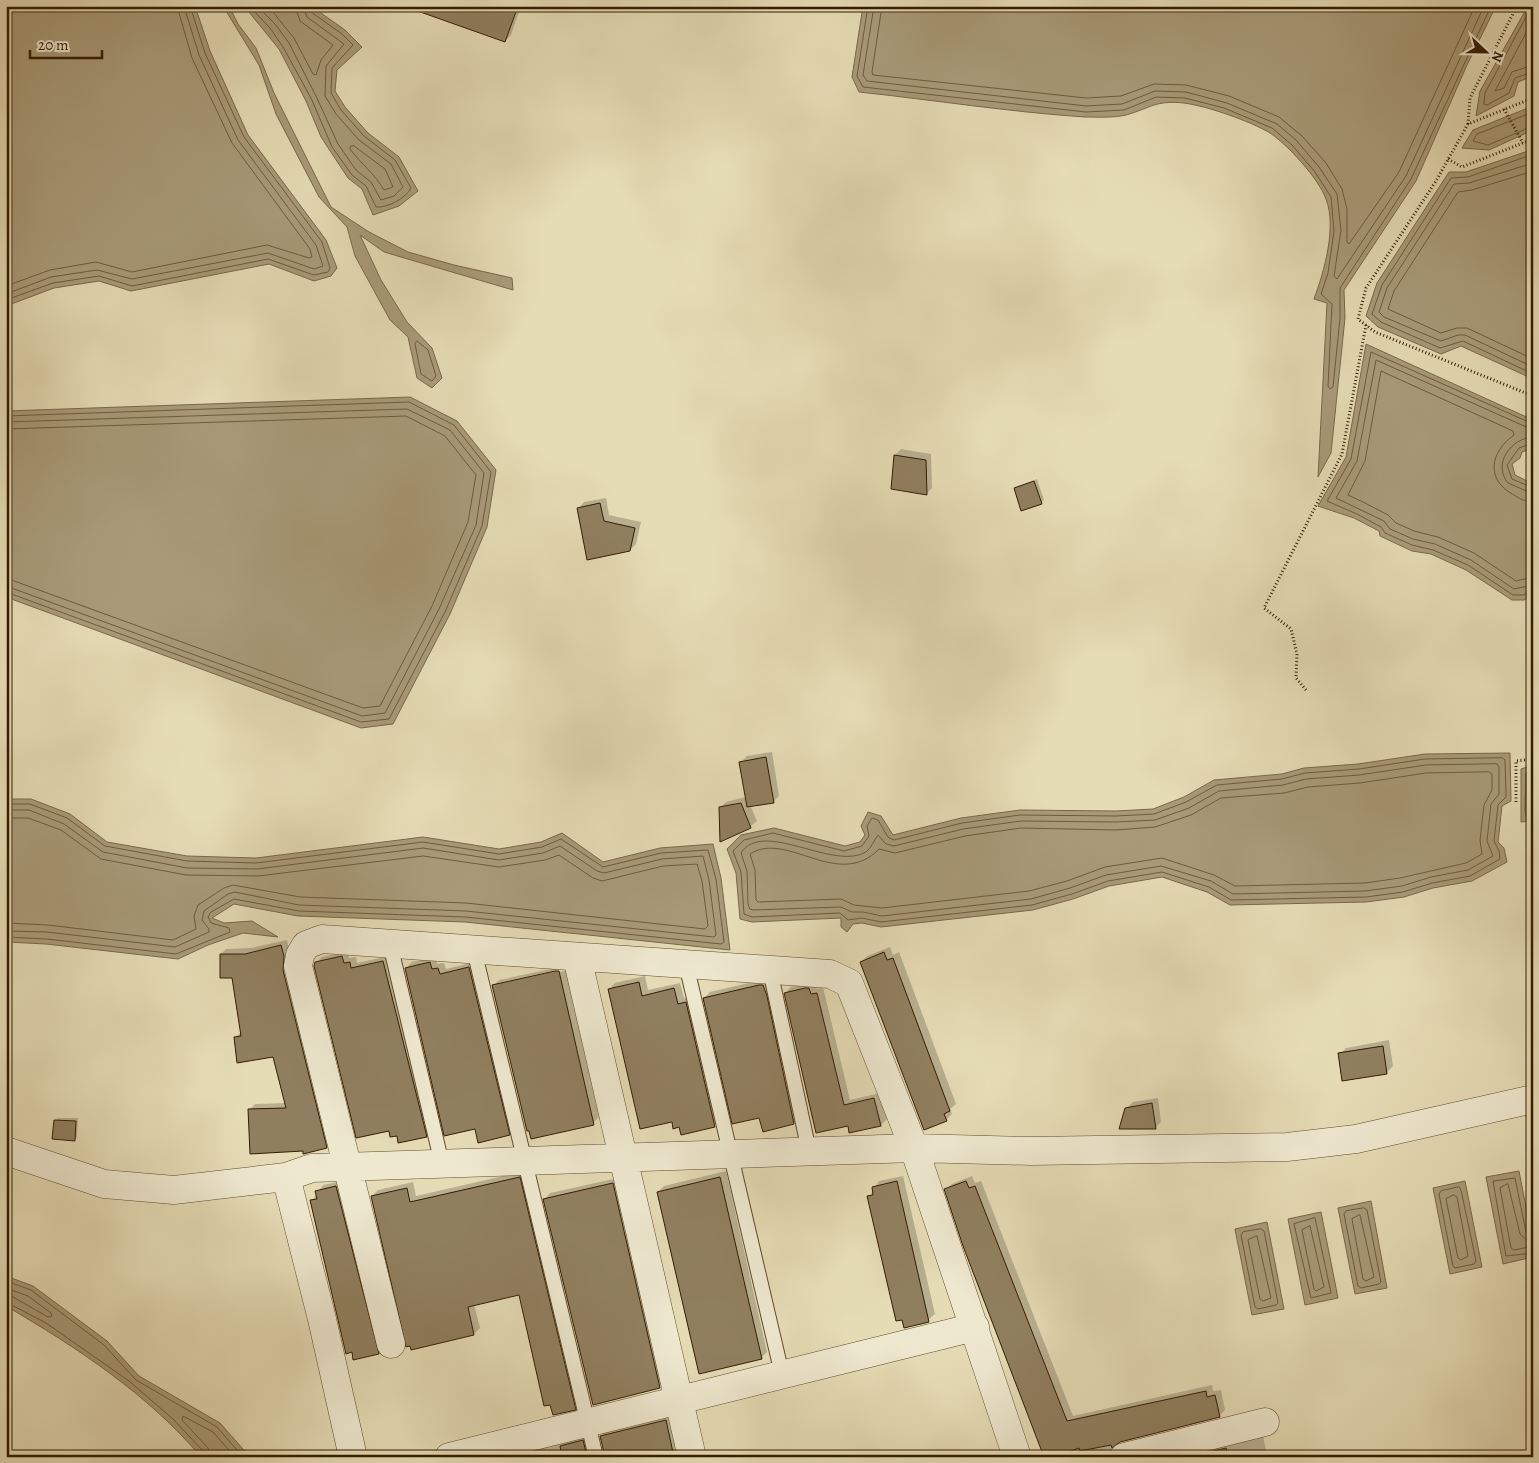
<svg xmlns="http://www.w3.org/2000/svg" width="1539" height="1463" font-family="Alegreya,serif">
<rect width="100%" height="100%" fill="#e5dbb5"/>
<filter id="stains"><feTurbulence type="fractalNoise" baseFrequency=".004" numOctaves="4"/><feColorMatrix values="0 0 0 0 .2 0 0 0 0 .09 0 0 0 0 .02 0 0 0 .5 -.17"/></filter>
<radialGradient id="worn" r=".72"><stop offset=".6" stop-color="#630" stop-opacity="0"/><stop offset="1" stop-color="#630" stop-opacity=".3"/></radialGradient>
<path fill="#a89a78" stroke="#796848" d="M6,6h189l15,45 38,84 78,105 11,28 -6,8 -17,5 -45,-17 -138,27 -32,-10 -45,7 -48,18z
M223,6h6l9,18 18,24 18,45 57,114 38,25 39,20 46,13 58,13 1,12 -129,-38 -24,-17 21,45 26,42 25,26 10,30 -10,10 -15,-10 -9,-41 -18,-17 -35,-64 -8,-29 -28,-30 -43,-83 -17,-49z
M244,6h67l34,24 17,17 -25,23 -2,21 10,16 23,26 31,24 19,34 -19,15 -26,9 -11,-26 -14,-11 -27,-41 -15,-36 -27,-52z
M863,6h633l-29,59 -51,116 -72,109 1,28 -14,135 -13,24 9,-174 -13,-4c10,-27 23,-72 12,-100 -7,-20 -39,-55 -56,-66 -20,-12 -63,-27 -86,-30 -29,-3 -33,5 -58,12 -12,3 -29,2 -41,2 -76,-5 -151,-17 -226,-25l-7,-15z
M1528,6h5v70l-15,6 -4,14 -38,20 4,-25z
M1533,106v24l-44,20 -27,-2 11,-18z
M1528,151l5,1v227l-72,-33 -20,8 -63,-27 -12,-11 11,-33 72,-111h17z
M1366,344l167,76v28l-11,4 -2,6 -8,6 3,11 18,9v111l-9,5h-12l-46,-30 -35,-16 -19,-3 -32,-15 -1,-5 -25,-13 -36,-12 28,-49z
M410,397l47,24 39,49 -9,57 -37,87 -57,110 -32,4 -355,-131v-186z
M1510,753l1,48 -9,5 -4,36 6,6 3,14 -35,19 -39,7 -29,9 -38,5 -136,3 -23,-13 -45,-15 -53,9 -36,13 -40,11 -152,17 -19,-4 -9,1 -6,8 -6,-5v-9l-89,4 -12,-3 -4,-46 -9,-24 14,-14 33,-7 71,18 15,-4 5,-7 -4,-9 7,-14 13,4 12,19 68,-17 59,-8 96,1 37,-2 31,-12 30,-17 68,-6 22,-6 54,-4 67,-10z
M1533,765v56l-12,1v-53z
M6,799h25l39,15 37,28 80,14 69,2 167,-21 76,12 42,-7 21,-9 41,29 57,-14 53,-4 8,34 9,72 -265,-28 -167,-6 -64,-12 -22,14 12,5 28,-2 26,16 -35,-4 -35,12 -30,14 -132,-15 -40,-2z
M1519,1171l14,72v14l-30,7 -17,-87z
M1465,1181l17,86 -32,7 -17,-86z
M1371,1201l16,87 -32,6 -17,-86z
M1321,1212l17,86 -33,7 -17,-86z
M1267,1222l17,87 -32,6 -17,-86z
M6,1276l27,10 74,55 32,35 81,47 30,34h-49c-53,-63 -125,-110 -195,-151z"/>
<path fill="#0003" fill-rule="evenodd" d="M451,6h70l-10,29 -6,6z
M901,449l30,5 1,34 -6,6 -34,-6 3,-33z
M1037,479l7,21 -3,3 -26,-14z
M606,498l3,17 32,7 -5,22 -6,6 -52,-41 6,-7z
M772,752l7,44 -6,6 -23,3 7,16 -7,6 -30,-19 6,-6 20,-5 -5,-35 6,-6z
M287,940l45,202 -6,5 -22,3 -55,-40 6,-6 31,-1 -12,-47 -39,-18 6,-6 -8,-56 -12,-22 5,-5 25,-1z
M890,947l3,8 6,-3 57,152 -6,5 2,5 -6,6 -85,-158 6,-6z
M348,951l1,7 7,-1 1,6 32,-7 43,173 -6,6 -28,-1 -8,-5 -74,-166 6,-6z
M436,957l1,7 7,-1 2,6 29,-7 40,166 -6,6 -33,-7 -70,-159 6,-6z
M565,966l34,151 -6,6 -100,-137 6,-6zM565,968v3l-67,14v-2z
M645,976l3,14 32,-7 4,15 8,-2 29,123 -7,6 -34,1 -7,-5 -64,-132 6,-6z
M766,979l34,138 -6,6 -34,-7 -56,-118 6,-6z
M812,982l3,1 2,6 6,-2 27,113 30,-7 7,26 -6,6 -32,-1 -37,-5 -27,-126 6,-6z
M1389,1040l4,26 -6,6 -44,7 -3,-25 6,-6z
M1158,1098l3,24 -6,6 -28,-20 6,-6z
M58,1118h20l-1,19 -3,3 -19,-19z
M525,1171l56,231 -6,6 -55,-114 -46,10 6,24 -6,6 -102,-138 6,-6 35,-8 3,14z
M726,1171l41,181 -6,6 -103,-166 6,-6z
M903,1176l32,138 -7,6 -59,-123 10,-16z
M972,1176l3,7 6,-2 92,235 139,-31 1,6 8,-1 4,20 -6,6 -100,25 -4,4 1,12h-71l-99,-267 6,-6z
M618,1178l46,203 -6,6 -114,-187 6,-7z
M342,1181l42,165 -6,6 -66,-151 11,-16z
M672,1414l9,43h-76l-4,-21 6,-6z
M589,1435l6,22h-95z
M1263,1435l4,22h-93z"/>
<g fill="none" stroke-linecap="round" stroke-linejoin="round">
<path stroke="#6e5b3c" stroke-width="1" d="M249,6l21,22 13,19 28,51 21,49 20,28 14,11 10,21c12,1 30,-9 35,-19l-16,-28 -31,-24 -23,-26 -10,-17 1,-25 21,-23 -11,-11 -31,-22 -2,-6
M257,6l18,18 14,19 27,53 22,48 18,26 15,12 10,18 13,-4 9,-9 -12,-23 -32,-24 -23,-26 -11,-18 1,-30 18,-22 -37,-27 -4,-11
M268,6l26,32 19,36 3,1 5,-15 12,-15 -33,-24 -5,-15
M868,6l-11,70 6,11 223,25 38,-2 32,-13 29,1 39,10 48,20 20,17 23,27 16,25 3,34 -6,42 -7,21 11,10 -4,82 2,3 3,-2 7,-69v-30l71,-109 80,-173
M874,6l-11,69 4,6 219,25 36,-2 33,-13 31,1 41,11 50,21 19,16 23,27 18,27 4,36 -7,46 3,3 69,-103 78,-170
M882,6l-10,66 1,3 213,23 35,-2 33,-12 32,1 43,11 50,21 23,19 24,27 16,26 5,20v33l2,2 50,-72 76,-166
M1532,6l-47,87 -1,11 3,1 22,-12 6,-15 18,-6
M1533,20l-38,71 9,-3 8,-16 21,-7
M1533,112l-56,22 -4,7 15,4 45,-19
M351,146h3l31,23 8,18 -9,3c-9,-16 -23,-26 -34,-41z
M1533,157l-5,-1 -60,21 -17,1 -69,107 -10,29 9,8 59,26 23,-7 70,33
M1533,163l-64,20 -15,1 -67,104 -8,24 5,5 57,24 17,-6h7l68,32
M1533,171l-61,19 -14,2 -64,99 -6,18 53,24 16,-5h10l66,31
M6,286l44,-16 46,-8 36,10 135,-27 42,13 3,-1 -2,-8 -78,-106 -40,-85 -15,-52
M6,294l45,-17 46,-7 35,9 136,-26 46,16 9,-3 -7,-21 -78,-105 -39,-85 -15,-49
M6,300l47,-17 46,-7 33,10 136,-27 46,16 14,-3 2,-4 -8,-26 -78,-105 -39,-84 -15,-47
M417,341l11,9 8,26 -4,5 -11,-7 -6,-30z
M6,416l403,-14 45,23 37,47 -9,54 -37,86 -56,107 -28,3 -355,-130
M6,422l401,-13 43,21 34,43 -8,52 -37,84 -54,104 -23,3 -356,-130
M1533,424l-162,-72 -20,107 -24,42 30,13 24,13 4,6 27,12 21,5 35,15 45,30h10l10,-4
M6,429l400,-13 39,20 31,39 -8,47 -36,84 -52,100 -17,2 -357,-130
M1533,430l-157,-70 -19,101 -21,37 48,23 6,8 23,10 22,5 36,16 43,29 19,-4
M1533,437c-22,1 -41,27 -25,46l25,11
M1533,443l-14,5 -12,17 5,14 21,9
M1533,502c-7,0 -13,-3 -19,-7 -29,-15 -24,-43 0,-60l-1,-4 -132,-60 -16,90 -17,34 15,7 25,13 8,8 18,8 24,6 36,16 42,28 17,-4
M1503,758l2,2 1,37 -8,8 -4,36 5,10 1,8 -30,17 -38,7 -29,9 -37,5 -135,3 -22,-13 -47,-15 -54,9 -36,13 -40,11 -151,17 -19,-4 -14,2 -8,-7 -88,4 -8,-3 -3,-42 -8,-21 11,-11 29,-7 71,18 18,-5 7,-10 -2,-10 5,-8 6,2 10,17 6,3 68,-17 58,-8 96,1 38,-2 32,-12 31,-17 65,-6 23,-6 54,-4 66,-10z
M1497,764l2,3v27l-8,10 -4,37 6,15 -25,14 -37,7 -29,9 -37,5 -132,3 -22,-13 -50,-15 -55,9 -36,13 -39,11 -149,17 -19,-4h-11l-11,-5 -88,3 -3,-1 -2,-5 -1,-33 -6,-18c22,-35 95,20 126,-2 5,-4 7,-11 11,-16l8,9 8,2 69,-17 58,-8 95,1 39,-2 34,-12 30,-17 64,-6 23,-6 53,-4 67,-10z
M1533,770l-7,3 -1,37 1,6h7
M1489,772l3,2v16l-8,15 -4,35 2,14 -16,9 -66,15 -35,5 -130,3 -21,-11 -52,-17 -57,9 -38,14 -38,10 -147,17 -28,-3 -13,-6 -83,3 -2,-2 -1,-30 -5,-16c37,-24 88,37 129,-5l16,4 70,-17 56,-8 95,2 39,-3 36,-12 30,-17 63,-5 24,-6 52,-4 66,-10z
M6,804h24l37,14 38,28 82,15 69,2 167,-21 76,12 43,-7 19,-8 42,28 58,-14 47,-3 8,29 8,63 -3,2 -256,-27 -166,-6 -65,-12 -23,13 -3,5 3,6 18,5 1,4 -54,22 -129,-15 -41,-2
M6,810h23l35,14 39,28 84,16 70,1 166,-21 76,12 44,-7 17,-7 37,25 7,2 58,-14 41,-3 6,24 7,55 -2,2 -248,-26 -167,-6 -64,-13 -7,2 -24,17 -2,9 7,9v3l-34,15 -128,-15 -41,-1
M6,818h22l33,12 40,29 85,16 72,1 165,-20 76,11 46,-7 14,-5 34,23 9,3 61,-15 34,-2 5,17 6,45 -3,3 -239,-26 -166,-6 -67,-12 -9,3 -26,17 -4,11 2,13 -23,11 -125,-15 -42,-2
M1508,1184l12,50 11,10 -2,3 -15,3 -3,-2 -11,-60z
M1459,1187l2,3 15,71 -2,3 -19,4 -2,-2 -14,-72 2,-3z
M1454,1195l3,2 11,59 -7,4 -3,-2 -12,-59z
M1364,1208l3,2 14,72 -2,2 -18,4 -3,-2 -14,-72 2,-3z
M1360,1215l14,62 -8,4 -3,-2 -11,-60z
M1315,1218l16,75 -20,5 -17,-74z
M1310,1226l14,61 -8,4 -2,-2 -12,-59z
M1261,1229l3,2 14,72 -2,2 -18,4 -3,-2 -14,-72 2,-3z
M1257,1236l14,62 -8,3 -3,-2 -12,-59z
M1533,1236l-7,-4 -11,-54 -22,3 13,75 27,-3
M6,1281l25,9 73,55 32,35 81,47 26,30
M6,1288l22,8 23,17 1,3 -4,1 -35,-20 -7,-1
M6,1302l40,21 83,58 44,38 30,32 1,6
M210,1457l-2,-9 -26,-28 1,-4 30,16 22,25"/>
</g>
<path fill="#907f5f" stroke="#331c01" d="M412,6h106l-13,36 -93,-33z
M894,455l32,5 1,35 -36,-6z
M1034,481l8,23 -21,7 -7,-23z
M600,503l4,18 31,7 -5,23 -43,9 -10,-52z
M766,757l8,46 -27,4 -8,-45z
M741,803l10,25 -31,14 -1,-35z
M281,945l3,11 -1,14 44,178 -24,6v-3l-53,3 -2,-45 38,-1 -13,-51 -36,6 -3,-26 7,-1 -9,-58h-12v-24h25z
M884,952l3,8 6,-2 57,153 -6,3 3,7 -23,9 -64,-168z
M342,956l2,7 6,-1 1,6 32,-7 44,176 -29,6 -1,-7 -7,1 -1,-6 -33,7 -42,-172 1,-4z
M430,962l2,7 6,-1 2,6 29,-7 41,168 -32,8 -3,-14 -31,7 -39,-168z
M555,971h4l35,154 -63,14 -2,-8h-2l-35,-146z
M639,982l3,14 32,-8 4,16 8,-2 29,125 -34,8 -2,-8 -6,2 -1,-7 -32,7 -32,-140z
M759,985h4l4,11 27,128 -31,8 -4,-14 -27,6 -29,-126z
M805,988h4l2,6 6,-1 27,112 30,-7 7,28 -32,7 -1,-7 -32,7 -32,-140z
M1383,1046l4,28 -45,7 -4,-28z
M1152,1103l4,26h-37l6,-21z
M54,1120l22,1 -1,20 -23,-2z
M520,1177l56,233 -23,5 -3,-10 -6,1 -25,-111 -51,12 6,28 -63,15 -1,-4 -4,1 -35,-151 36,-8 3,14z
M720,1177l42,182 -63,15 -42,-182z
M897,1181l32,141 -25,6 -2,-8 -6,1 -29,-125 6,-1 -1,-8z
M966,1181l3,7 6,-2 92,235 139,-30 1,6 8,-2 5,22 -100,25 -8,6 -1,-3 -31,6 -1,-3 -23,9h-12l-81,-211 -19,-57z
M613,1183l47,205 -67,17 -50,-206z
M336,1186l43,168 -26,6 -1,-8 -6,2 -36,-154 7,-1 -2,-8z
M666,1420l8,37h-69l-5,-21z
M583,1440l4,17h-25l-2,-11z
M1226,1448l2,9h-38z"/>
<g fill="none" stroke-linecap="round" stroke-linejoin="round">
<defs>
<path id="lane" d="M390,944l52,220
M474,950l122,507
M686,964l96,410
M770,970l39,181"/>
<path id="street" d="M577,957l115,500
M6,1151l98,33 70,6 112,-13 26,-9 602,-20 117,3 256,-4 69,-8 177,-40
M286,1177l36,142 31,138
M391,1344l-93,-378 2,-11 6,-10 16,-6 508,35 19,9 65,165 103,309
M449,1457l526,-130
M1124,1457l141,-35"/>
</defs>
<use href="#lane" stroke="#604c2e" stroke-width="16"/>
<use href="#street" stroke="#604c2e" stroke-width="29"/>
<path stroke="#331c01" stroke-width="3" stroke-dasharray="1 2.5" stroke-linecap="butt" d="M1533,98l-65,26 -32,57 -70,107 -8,31 17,13 158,64
M1504,109l19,34
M1468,124l2,-26 47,-92
M1448,159l14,8 71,-28
M1306,690l-10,-12 1,-24 -6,-25 -27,-21 78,-154 24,-129
M1516,802v-41l17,-2"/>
<use href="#lane" stroke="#eee8cf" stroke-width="14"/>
<use href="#street" stroke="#eee8cf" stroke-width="28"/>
</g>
<rect width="1539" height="1463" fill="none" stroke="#e5dbb5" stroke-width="25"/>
<rect x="8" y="8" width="1524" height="1448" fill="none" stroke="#331c01" stroke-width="2.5"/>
<rect x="12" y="12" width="1514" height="1438" fill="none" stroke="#331c01"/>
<g transform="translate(1486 52) rotate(112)" stroke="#eee8cf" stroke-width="4" paint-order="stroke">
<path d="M0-4L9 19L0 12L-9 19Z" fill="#331c01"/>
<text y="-8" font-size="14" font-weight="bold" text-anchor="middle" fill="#331c01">N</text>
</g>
<path d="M30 50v8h72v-8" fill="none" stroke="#331c01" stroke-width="2.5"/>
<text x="38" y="50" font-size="15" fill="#331c01" stroke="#eee8cf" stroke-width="4" paint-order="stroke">20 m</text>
<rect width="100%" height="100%" filter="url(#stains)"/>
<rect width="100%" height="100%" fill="url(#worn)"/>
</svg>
